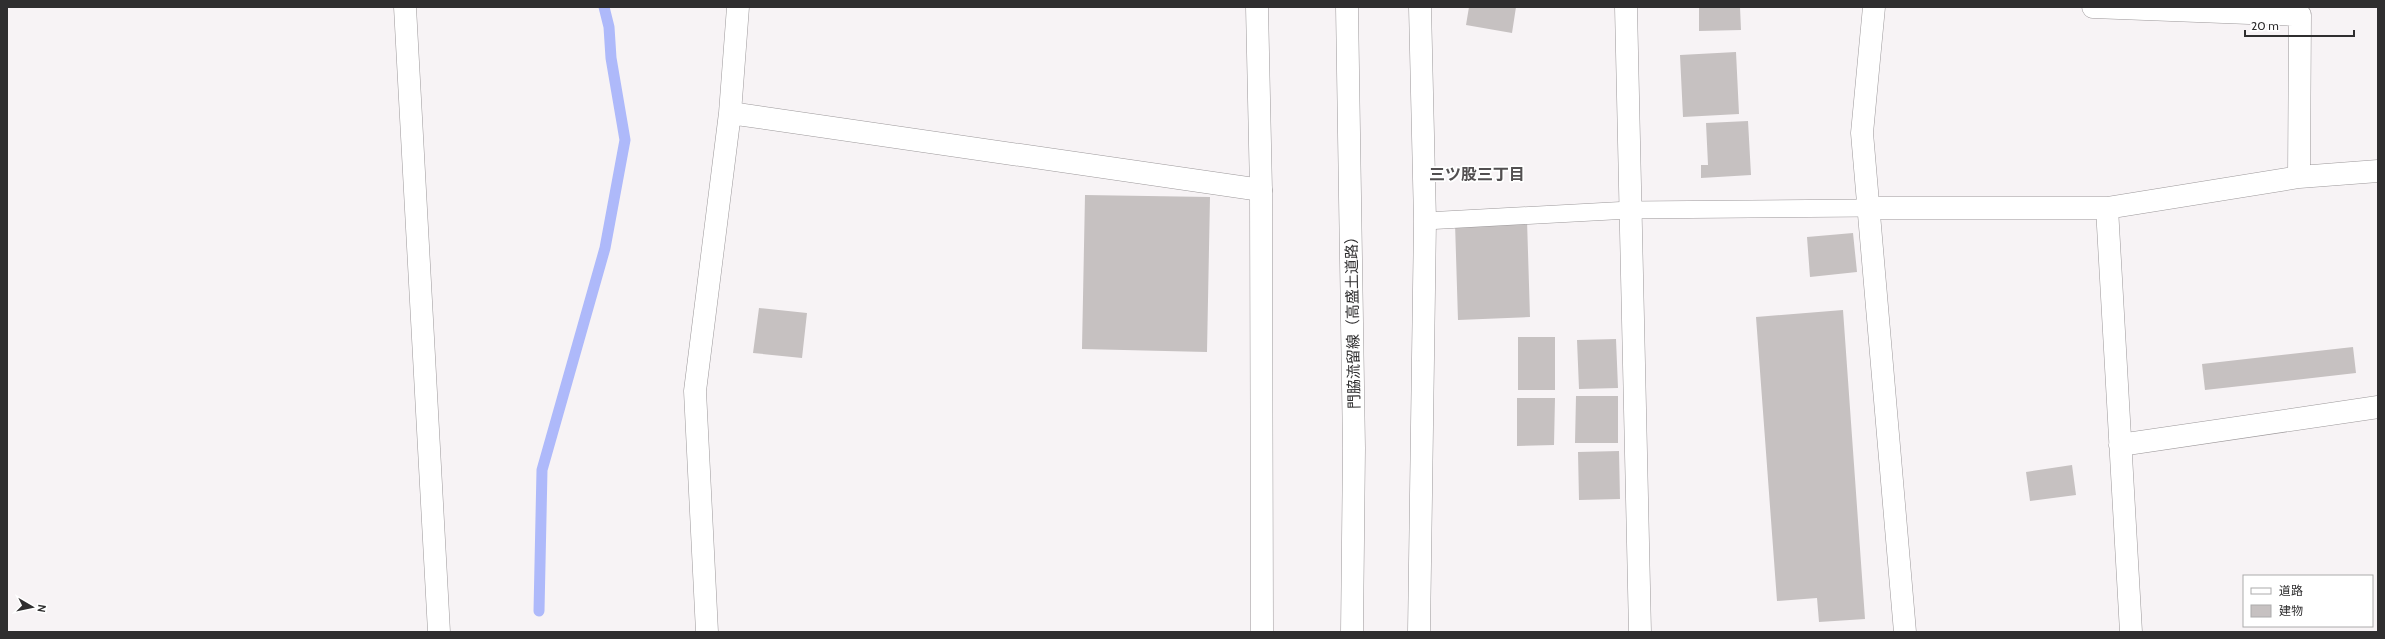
<svg xmlns="http://www.w3.org/2000/svg" width="2385" height="639" font-family="Cabin,'Noto Sans JP',sans-serif">
<rect width="100%" height="100%" fill="#f7f3f5"/>
<g fill="none" stroke-linecap="round" stroke-linejoin="round">
<path stroke="#aeb9fa" stroke-width="11" d="M539,611l3,-141 63,-222 20,-108 -14,-82 -2,-31 -5,-20"/>
</g>
<path fill="#c6c1c1" d="M1469,7h47l-4,26 -46,-8z
M1699,7h41l1,23 -42,1z
M1736,52l3,62 -56,3 -3,-62z
M1748,121l3,54 -50,3v-13h7l-2,-42z
M1085,195l125,2 -3,155 -125,-3z
M1527,220l3,97 -72,3 -3,-97z
M1853,233l4,39 -47,5 -3,-40z
M759,308l48,5 -5,45 -49,-5z
M1843,310l22,309 -46,3 -2,-24 -40,3 -21,-284z
M1518,337h37v53h-37z
M1616,339l2,49 -39,1 -2,-49z
M2353,347l3,26 -151,17 -3,-26z
M1576,396h42v47h-43z
M1517,398h38l-1,47 -37,1z
M1619,451l1,48 -41,1 -1,-48z
M2072,465l4,30 -46,6 -4,-29z"/>
<g fill="none" stroke-linecap="round" stroke-linejoin="round">
<defs>
<path id="service" d="M1425,221l205,-11 238,-2"/>
<path id="minor" d="M1626,7l14,625
M2093,7l207,8 -1,162
M730,113l531,77
M1868,208h239l192,-31 79,-6
M2107,208l24,424
M2120,445l258,-38
M707,632l-12,-241 35,-278 8,-106
M1419,632l6,-411 -5,-214"/>
<path id="tertiary" d="M405,7l34,625
M1257,7l4,183 1,442
M1874,7l-12,126 43,499"/>
<path id="secondary" d="M1347,7l7,441 -2,184"/>
</defs>
<use href="#service" stroke="#9c989a" stroke-width="18"/>
<use href="#minor" stroke="#9c989a" stroke-width="23"/>
<use href="#tertiary" stroke="#9c989a" stroke-width="23"/>
<use href="#secondary" stroke="#9c989a" stroke-width="23"/>
<use href="#service" stroke="#fff" stroke-width="17"/>
<use href="#minor" stroke="#fff" stroke-width="22"/>
<use href="#tertiary" stroke="#fff" stroke-width="22"/>
<use href="#secondary" stroke="#fff" stroke-width="22"/>
</g>
<g text-anchor="middle" dominant-baseline="central" stroke-width="3.5" stroke-linejoin="round" paint-order="stroke">
<g font-size="15" fill="#2f2e2f" stroke="#fff">
<text transform="translate(1353 319) rotate(-91)">門脇流留線（高盛土道路）</text>
</g>
<g font-size="16" font-weight="bold" fill="#524f50" stroke="#fff">
<text x="1477" y="174">三ツ股三丁目</text>
</g>
</g>
<rect width="2385" height="639" fill="none" stroke="#2f2e2f" stroke-width="16"/>
<rect x="2243" y="575" width="130" height="52" fill="#ffffff" stroke="#acabac"/>
<rect x="2251" y="588" width="20" height="6" fill="#ffffff" stroke="#acabac"/>
<text x="2279" y="595" font-size="12" fill="#2f2e2f">道路</text>
<rect x="2251" y="605" width="20" height="12" fill="#c6c1c1" stroke="#acabac"/>
<text x="2279" y="615" font-size="12" fill="#2f2e2f">建物</text>
<g transform="translate(32 607) rotate(99)" stroke="#ffffff" stroke-width="3" paint-order="stroke">
<path d="M0-3L7 15L0 10L-7 15Z" fill="#2f2e2f"/>
<text y="-6" font-size="11" font-weight="bold" text-anchor="middle" fill="#2f2e2f">N</text>
</g>
<path d="M2245 30v6h109v-6" fill="none" stroke="#2f2e2f" stroke-width="2"/>
<text x="2251" y="30" font-size="12" fill="#2f2e2f" stroke="#ffffff" stroke-width="3" paint-order="stroke">20 m</text>
</svg>
